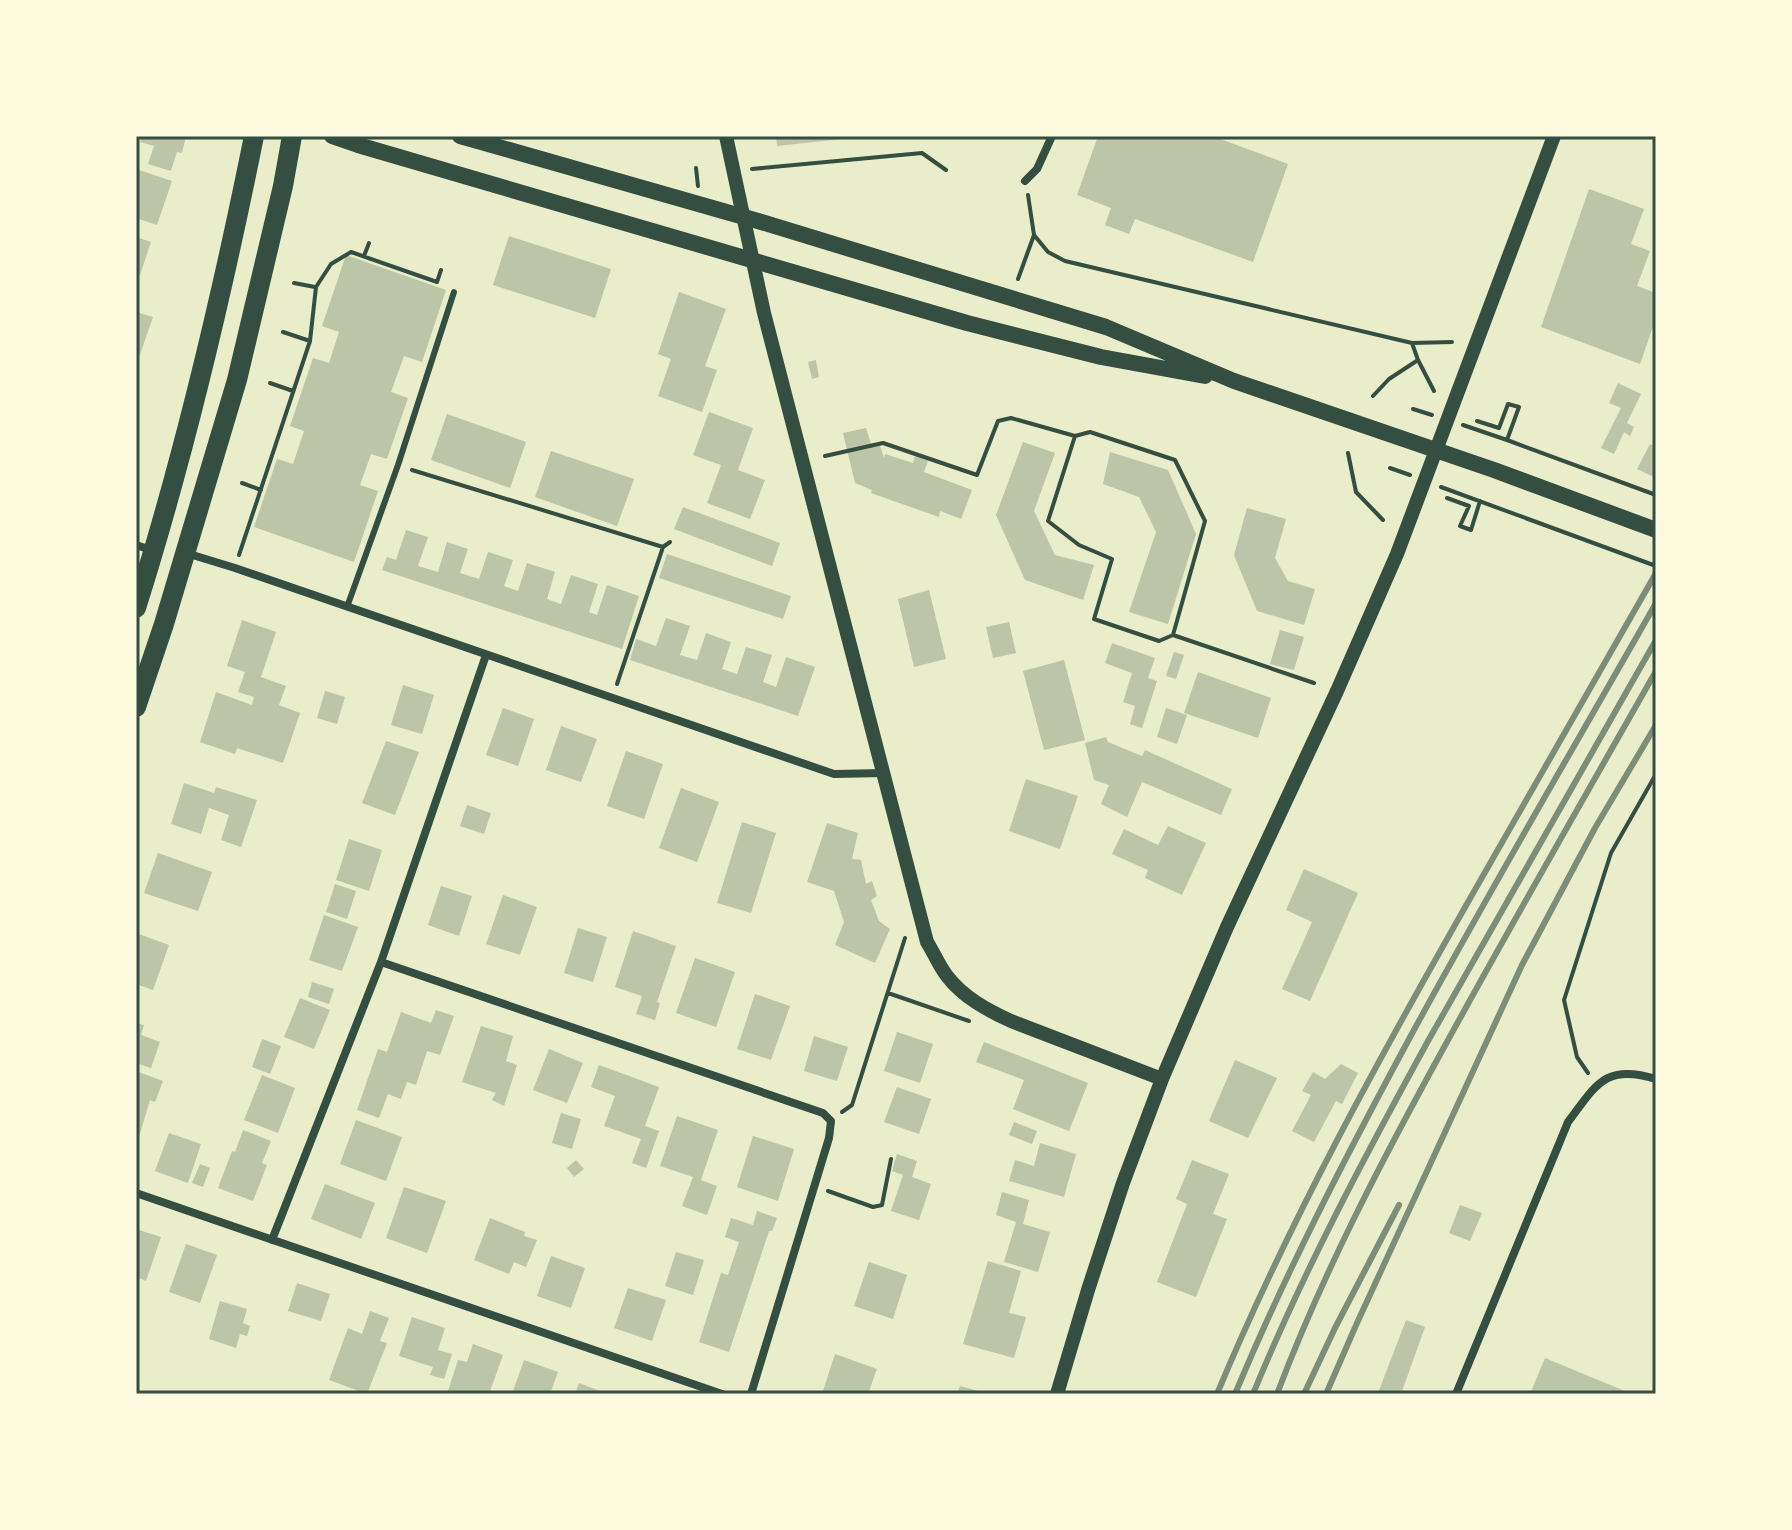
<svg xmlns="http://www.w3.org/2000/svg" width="1792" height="1530" font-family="'Exo 2',sans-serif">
<rect width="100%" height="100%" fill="#e9edc9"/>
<path fill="#bcc5a7" d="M142,136h44l-4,17 -5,-1 -6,19 -23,-7 6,-18 -14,-4z
M776,136h75v2l-74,8z
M1098,136h114l76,28 -35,98 -118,-43 -6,15 -24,-9 6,-17 -34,-13z
M136,169l36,12 -15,44 -21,-7z
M1589,189l55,20 -13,35 19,7 -13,35 19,7v25l-16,46 -99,-37z
M509,236l102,33 -16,49 -102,-33z
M136,237l15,5 -11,33 -4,-1z
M346,255l100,35 -24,72 -18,-6 -13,36 17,6 -21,61 -16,-5 -11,31 18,6 -24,71 -100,-35 23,-68 16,5 11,-33 -14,-5 23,-68 16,5 10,-31 -17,-6z
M679,292l47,17 -21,57 12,4 -15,42 -44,-16 13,-37 -13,-5z
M136,312l17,5 -17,49z
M816,360l3,17 -7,2 -4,-17z
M1618,383l23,11 -14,29 7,4 -4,9 -6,-4 -10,22 -13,-6 20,-40 -12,-5z
M709,412l44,16 -15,42 27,10 -15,39 -43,-16 14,-38 -28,-10z
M447,414l79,28 -16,46 -79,-28z
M866,428l6,19 8,-1 4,12 1,-4 28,9 2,-7 13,5 -4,11 48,18 -11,29 -21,-8 -1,6 -68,-24 1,-3 -17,-7 -12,-50z
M1023,442l32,11 -21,58 21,44 39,10 -11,35 -58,-20 -29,-65z
M1650,444l6,3v31l-19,-9z
M551,451l83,28 -17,47 -82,-29z
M1110,452l58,18 28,64 -28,90 -39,-12 27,-80 -17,-35 -36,-13z
M683,507l97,36 -8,23 -98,-37z
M1247,508l39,11 -11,39 13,23 27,8 -11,36 -47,-14 -23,-56z
M406,530l22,7 -10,29 20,6 9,-30 21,7 -8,24 19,6 9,-27 25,8 -9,26 14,5 9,-28 28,9 -8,27 14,5 10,-29 27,9 -9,28 8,3 10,-30 32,11 -17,53 -240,-79 5,-13 9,3z
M667,554l124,42 -8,23 -124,-41z
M929,590l17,69 -32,8 -16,-68z
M666,618l24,8 -10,29 17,5 9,-27 25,9 -9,27 15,5 9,-27 26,8 -9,27 13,5 10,-30 29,10 -17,49 -168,-56 6,-21 20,7z
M242,620l34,12 -15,45 25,9 -7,19 21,8 -17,50 -46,-15 -2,6 -35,-12 16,-50 36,13 2,-8 -16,-5 7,-20 -18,-6z
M1009,622l7,31 -23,5 -7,-31z
M1280,630l24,7 -10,33 -24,-6z
M1112,643l43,15 -7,20 9,3 -15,47 -12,-4 5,-18 -12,-4 9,-29 -27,-10z
M1174,652l10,3 -8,24 -10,-3z
M1064,660l21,80 -41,10 -21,-79z
M1198,672l73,26 -13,40 -74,-25z
M403,685l31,10 -12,39 -31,-9z
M325,691l20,6 -8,27 -20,-6z
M503,708l31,11 -16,47 -32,-11z
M1166,708l21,7 -10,29 -20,-7z
M561,726l36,13 -16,43 -35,-12z
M1106,737l2,5 34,14 3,-6 87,39 -11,26 -79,-33 -15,35 -26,-13 8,-19 -15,-5 -9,-37z
M386,741l33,11 -24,63 -33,-12z
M626,751l37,13 -19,55 -37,-13z
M1026,779l52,17 -18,53 -51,-18z
M184,783l30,10 2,-6 41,13 -16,47 -20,-7 8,-25 -20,-7 -8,26 -30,-10z
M681,788l38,14 -22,60 -38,-14z
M467,805l24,8 -7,21 -24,-8z
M742,822l34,11 -25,80 -34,-10z
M827,823l31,10 -6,26 9,1 5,24 6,-3 5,15 -6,4 8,21 11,8 -15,34 -40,-18 9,-23 -10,-31 -27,-9z
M1168,826l38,17 -24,52 -37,-17 3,-8 -36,-16 12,-25 34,16z
M349,839l33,11 -13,41 -33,-11z
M158,853l54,19 -14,39 -54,-18z
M1304,869l54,24 -48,108 -28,-12 30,-67 -26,-12z
M335,884l21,7 -9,28 -21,-7z
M441,886l31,10 -13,40 -31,-11z
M503,895l34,12 -17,48 -34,-11z
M324,915l34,12 -16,44 -33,-11z
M578,928l29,9 -14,45 -29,-9z
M633,931l43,15 -19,56 3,1 -5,17 -19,-6 6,-18 -27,-9z
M136,933l33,12 -16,45 -17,-6z
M695,958l40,14 -19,55 -40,-14z
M312,982l22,7 -5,15 -21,-7z
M755,994l35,12 -19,54 -34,-11z
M300,998l30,12 -16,39 -30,-12z
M436,1010l18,6 -14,39 -13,-4 -11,34 -9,-3 -6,17 -13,-5 -9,24 -22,-8 21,-61 9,3 14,-40 30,11z
M136,1023l8,2 -3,10 19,7 -9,26 -15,-5z
M481,1026l32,10 -7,25 11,4 -13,41 -12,-6 4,-7 -34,-11z
M897,1032l36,12 -13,39 -36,-12z
M814,1036l34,11 -11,34 -33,-10z
M262,1039l19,7 -11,28 -18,-7z
M984,1042l104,41 -19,48 -56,-22 11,-29 -48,-18z
M549,1049l34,14 -16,40 -34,-13z
M1235,1060l42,18 -29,60 -39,-17z
M1341,1064l17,9 -16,31 -6,-3 -22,41 -22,-11 19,-36 -9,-4 11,-19 12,7z
M599,1065l60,22 -14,39 14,5 -13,37 -14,-5 9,-24 -37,-13 11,-30 -24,-9z
M136,1071l27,10 -8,21 -5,-2 -14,47z
M262,1075l33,13 -17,45 -34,-13z
M897,1087l34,12 -12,35 -35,-12z
M561,1113l20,6 -9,30 -20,-6z
M677,1116l41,14 -17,50 16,6 -10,29 -25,-9 11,-29 -33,-11z
M356,1120l46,17 -16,44 -46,-17z
M1014,1122l23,9 -5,13 -23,-9z
M243,1130l28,11 -9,22 5,2 -14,36 -35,-13 14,-37 3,1z
M169,1133l32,11 -13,39 -33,-12z
M753,1136l41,13 -16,52 -41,-14z
M1040,1143l36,11 -12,43 -55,-16 6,-21 19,6z
M897,1154l20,7 -5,16 19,7 -12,36 -28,-9 12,-36 -11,-4z
M576,1160l8,9 -10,8 -7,-9z
M1192,1160l37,14 -16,40 14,5 -31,78 -39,-15 30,-78 -11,-5z
M200,1164l10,4 -7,19 -11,-4z
M325,1184l50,19 -14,36 -50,-20z
M404,1187l42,14 -19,52 -41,-15z
M1002,1192l27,8 -6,24 27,8 -12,40 -34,-10 12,-40 -20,-7z
M1460,1205l22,8 -12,28 -21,-8z
M757,1211l20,7 -5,13h-3l-40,121 -30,-10 22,-69 7,2 11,-33 -14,-5 6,-19 22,7z
M490,1218l35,14 -1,4 13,4 -11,27 -12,-5 -5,12 -35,-14z
M136,1229l25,8 -15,44 -10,-4z
M186,1244l31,11 -17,48 -31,-11z
M676,1252l28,8 -11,35 -28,-9z
M551,1256l34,12 -14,40 -34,-12z
M988,1261l33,10 -12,42 17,4 -12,41 -51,-14z
M869,1262l38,13 -14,44 -39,-13z
M297,1283l33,11 -9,27 -33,-10z
M628,1288l38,12 -14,41 -38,-13z
M220,1301l27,8 -4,14 7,3 -3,10 -7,-2 -4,14 -27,-9z
M370,1311l19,7 -9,23 7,2 -20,51 -38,-14 19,-52 14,6z
M412,1317l33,11 -7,22 14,4 -8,25 -14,-4 3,-8 -34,-11z
M1406,1320l19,7 -24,67h-20l-3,-1z
M473,1344l30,11 -14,39h-42l11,-34 9,2z
M835,1354l42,15 -9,25h-46z
M1545,1358l87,36h-102z
M524,1360l34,12 -8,22h-38z
M579,1383l29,11h-33z
M960,1386l26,7v1h-29z"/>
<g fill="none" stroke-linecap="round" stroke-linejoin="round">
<path stroke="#344e41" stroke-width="4" d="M696,168l2,18
M752,169l170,-16 24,17
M1034,235l14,17 17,9 347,82 40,-1
M364,256l5,-13
M1018,279l16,-44 -6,-40
M294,283l21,4
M283,332l27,9
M1412,343l6,17 16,31
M270,383l23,8
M1373,396l16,-17 29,-19
M1413,409l19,6
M1477,421l22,7 9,-24 11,3 -12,33
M1463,425l44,15 149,55
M1075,436l15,-4 85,28 30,61 -32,114
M1348,453l8,39 27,28
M825,456l58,-13 94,32 21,-54 13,-3 64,18 -27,85 31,24 33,14 -18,60 65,22 14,-6 141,48
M1390,468l20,7
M412,470l251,77 -46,137
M242,483l19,7
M1441,487l215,79
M1447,498l22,8 -9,20 11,4 9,-29
M663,547l7,-5
M239,555l71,-214 6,-54 15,-23 20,-12 86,30 4,-12
M888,993l81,28
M1588,1073l-11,-16 -13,-57 47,-147 45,-79
M842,1112l10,-7 53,-167
M828,1191l45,16 9,-2 9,-46"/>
<path stroke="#344e41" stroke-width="6" d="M347,607l51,-142 56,-173"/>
<path stroke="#344e41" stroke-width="8" d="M1025,181l12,-12 15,-33
M136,545l18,6
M186,553l49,15 599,206 49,-1
M381,962l442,151 8,8 -2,17 -78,256
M136,1193l586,201
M272,1240l109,-278 105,-307
M1456,1394l112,-272c28,-37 37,-59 88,-43"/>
<path stroke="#344e41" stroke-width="14" d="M726,136l38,177 163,629c7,11 12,24 20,34 16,21 40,34 64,45l151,58
M1057,1394l31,-104 35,-107 39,-104 65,-152 110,-236 60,-137 157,-418"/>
<path stroke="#344e41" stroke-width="16" d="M332,136l26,9 609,178 134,34 104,19
M460,136l298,85 348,106 128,54 260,89 162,60"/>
<path stroke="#344e41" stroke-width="20" d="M136,608c49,-155 86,-313 118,-472
M136,707l28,-83 73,-244 46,-194 9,-50"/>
<path stroke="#7c8e77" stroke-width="6" d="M1217,1394c73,-175 165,-341 259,-506 60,-105 120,-210 180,-315
M1235,1394c51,-122 111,-238 173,-353 80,-148 165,-292 248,-438
M1253,1394c50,-122 112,-238 175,-353 75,-134 152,-267 228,-401
M1277,1394c45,-119 104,-232 165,-343 70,-128 142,-253 214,-380
M1304,1394l31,-66 64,-123
M1326,1394l31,-71 165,-358 73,-137 61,-103"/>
</g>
<rect width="1792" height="1530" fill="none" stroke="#fefae0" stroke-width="276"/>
<rect x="138" y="138" width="1516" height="1254" fill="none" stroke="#344e41" stroke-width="3"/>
</svg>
